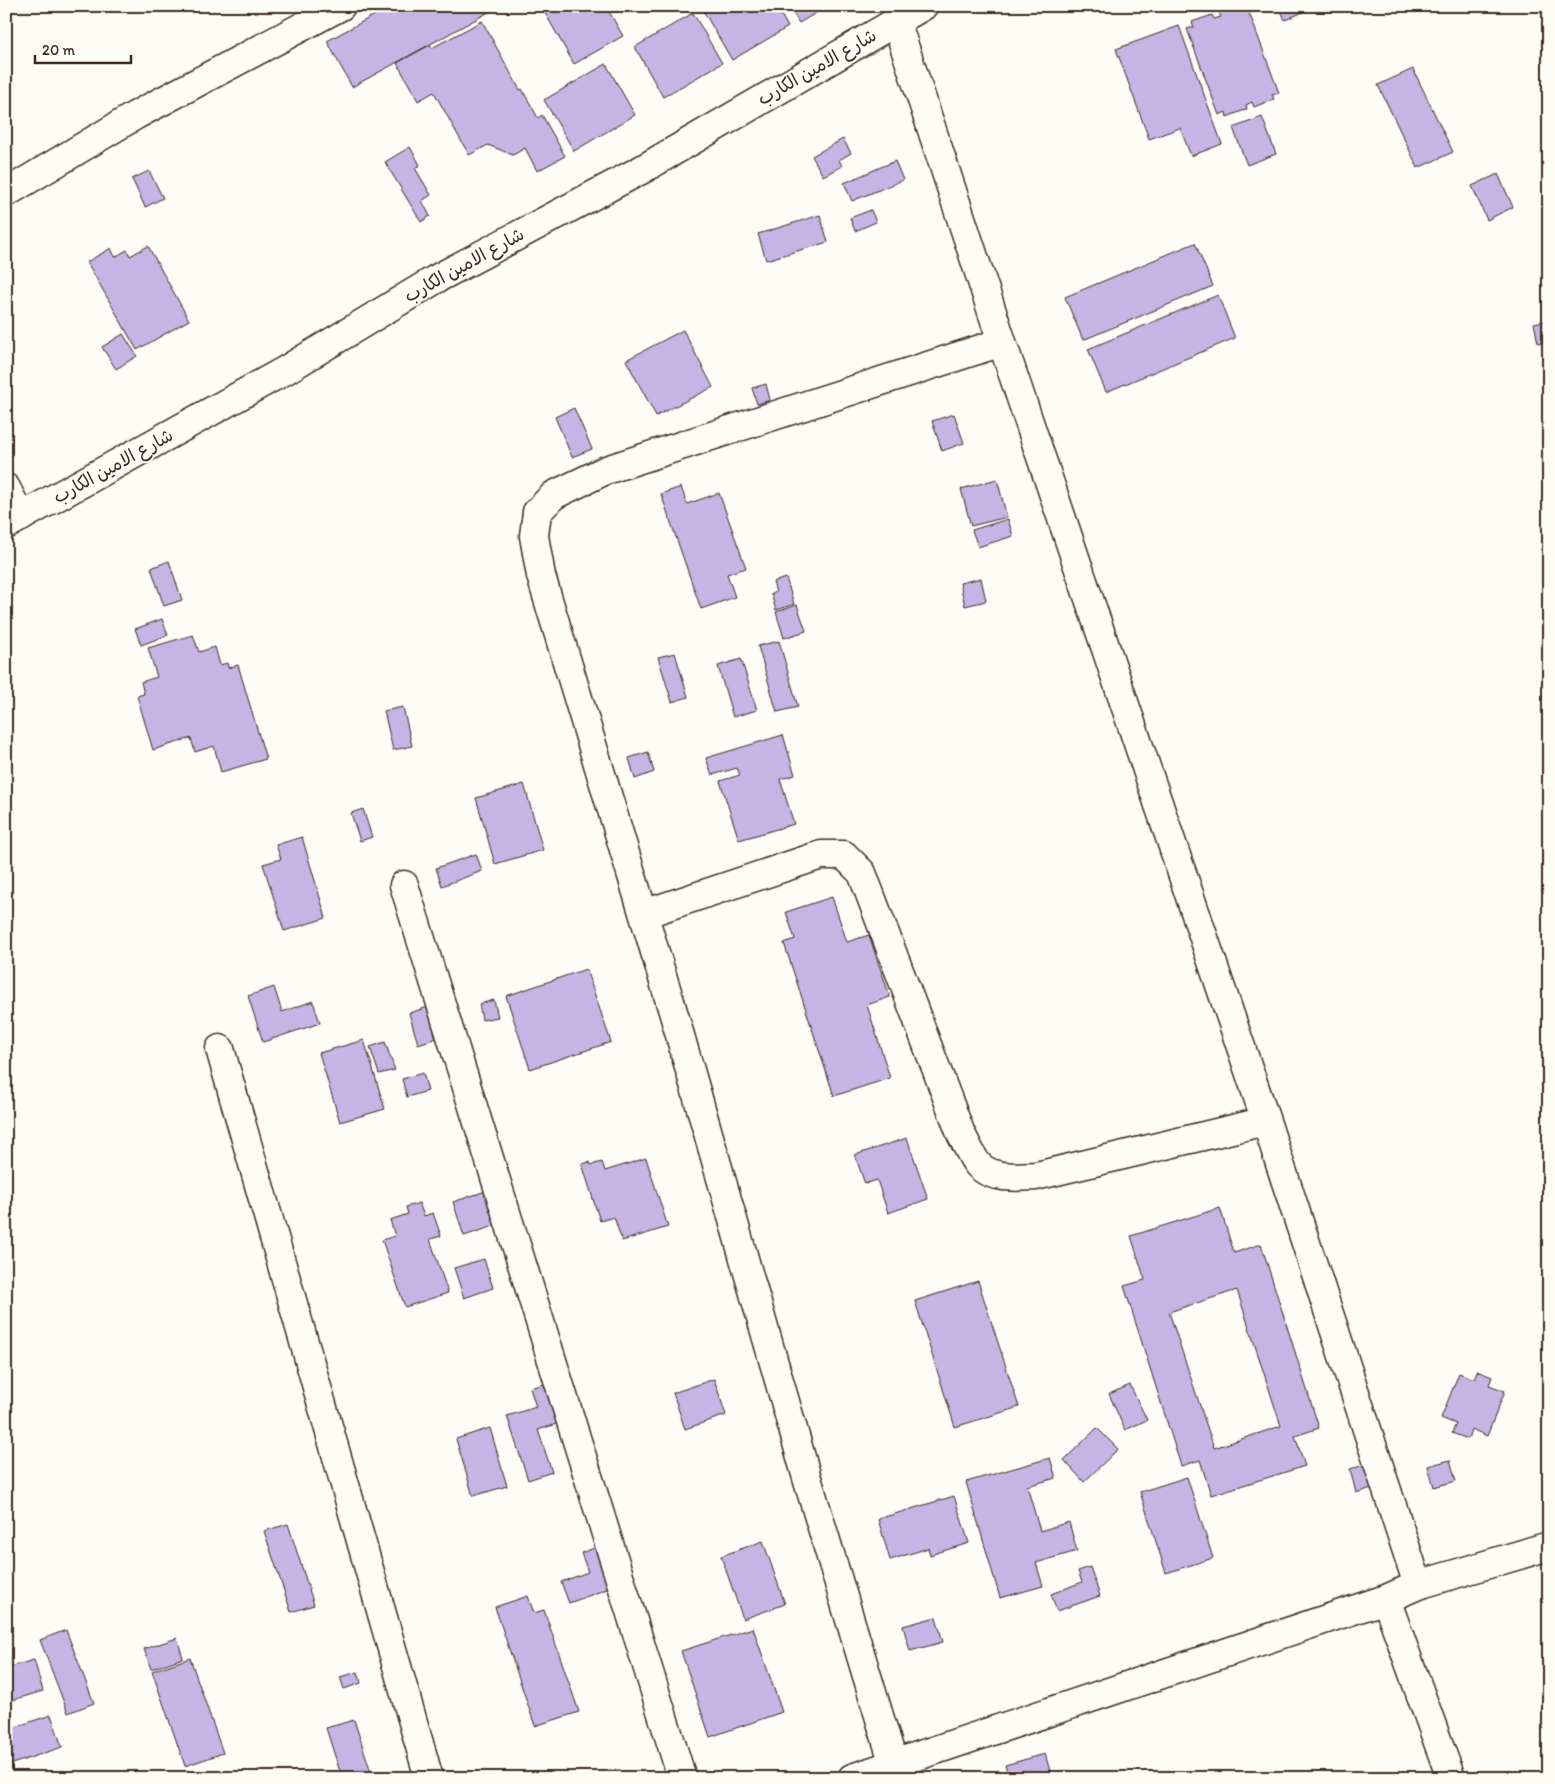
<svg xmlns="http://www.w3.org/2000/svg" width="1555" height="1784" font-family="Itim,'Playpen Sans Arabic',sans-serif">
<rect width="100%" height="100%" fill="#fdfcf7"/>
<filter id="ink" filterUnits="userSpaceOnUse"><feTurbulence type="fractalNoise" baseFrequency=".02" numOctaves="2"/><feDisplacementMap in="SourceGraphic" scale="10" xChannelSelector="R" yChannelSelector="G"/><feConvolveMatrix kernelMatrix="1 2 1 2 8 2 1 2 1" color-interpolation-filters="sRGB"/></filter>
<g filter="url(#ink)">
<path fill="#c6b4e5" stroke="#3b2a1e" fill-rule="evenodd" d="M391,6h109l-148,81 -25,-46z
M541,6h65l17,30 -49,28z
M703,6h73l12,21 -56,33 -31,-53z
M789,6h39l-29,17z
M1235,6h4l1,3 7,-2 32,86 -7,2 2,4 -20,8 -2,-5 -6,3 1,4 -20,8 -1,-5 -7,3 -32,-86 7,-2 -2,-5 20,-7 2,4 7,-2 -2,-5z
M1279,6h38l-32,14z
M693,13l29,50 -59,34 -28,-50z
M482,21l38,69 2,-1 16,29 4,-3 23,41 -28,15 -12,-23 -12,7 -25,-10 -19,10 -35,-63 -16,9 -21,-38 33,-18 2,3z
M1179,26l43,118 -31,12 -11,-28 -31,11 -33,-90z
M606,64l29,51 -61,36 -30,-51z
M1413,69l40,83 -35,16 -40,-83z
M1262,117l14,37 -29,11 -14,-37z
M843,139l8,14 -12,7 3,6 -19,10 -11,-20z
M410,147l10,18 -5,3 16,27 -9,6 8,15 -9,6 -36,-60z
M895,161l8,19 -51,21 -8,-18z
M149,171l14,27 -18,9 -13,-28z
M1498,174l15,33 -26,13 -15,-34z
M871,210l5,12 -21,9 -5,-13z
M820,215l8,27 -62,18 -8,-26z
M1195,243l18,43 -130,54 -18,-43z
M148,246l41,74 -52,30 -50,-88 24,-14 4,9 12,-7 3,6z
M1218,295l17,43 -129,54 -18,-43z
M1549,320v21l-11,2 -4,-20z
M683,330l30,57 -57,29 -30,-56z
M123,334l14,22 -21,13 -14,-22z
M766,384l4,16 -13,4 -5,-16z
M574,408l18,41 -20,8 -17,-40z
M954,414l10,29 -22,8 -10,-30z
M997,479l10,38 -36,9 -10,-37z
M681,487l6,17 32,-11 27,75 -19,6 8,23 -34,12 -40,-115z
M1008,519l5,17 -35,11 -6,-17z
M169,561l13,39 -18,6 -13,-38z
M786,578l8,26 -18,6 -5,-16 5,-2 -3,-10z
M981,578l5,23 -21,5 -5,-23z
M797,605l9,26 -22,7 -8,-26z
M162,619l6,16 -27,10 -6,-16z
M193,635l6,17 16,-5 5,18 7,-2 1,5 10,-3 28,94 -45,13 -7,-26 -19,6 -4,-14 -38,12 -16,-54 7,-2 -3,-12 16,-5 -9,-29z
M779,641l19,66 -21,5 -19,-66z
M675,653l13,44 -16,5 -14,-45z
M741,659l16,51 -24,7 -15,-51z
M403,707l9,39 -19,4 -9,-39z
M783,735l12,40 -15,4 14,45 -55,16 -19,-59 20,-6 -3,-7 -25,7 -6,-17z
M648,752l6,20 -19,7 -6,-21z
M524,784l19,66 -48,14 -19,-66z
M363,809l9,28 -12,4 -9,-28z
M302,837l24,81 -42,13 -21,-67 18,-5 -5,-14z
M476,854l6,17 -40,15 -6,-18z
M832,897l15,45 22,-7 21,62 -23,8 23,73 -56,18 -50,-153 11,-4 -9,-27z
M586,969l25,73 -81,27 -24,-73z
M274,987l8,25 31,-11 7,22 -57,19 -15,-46z
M494,1000l4,17 -16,3 -3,-16z
M428,1007l9,31 -19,6 -9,-31z
M364,1040l21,69 -45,13 -21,-69z
M385,1042l10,28 -16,4 -9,-27z
M423,1073l5,18 -21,6 -5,-18z
M907,1138l21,61 -40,14 -11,-33 -12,4 -10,-29z
M1549,1140v16l-5,-14z
M646,1158l22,69 -46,14 -8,-24 -14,4 -18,-57 8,-2 1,3 11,-3 3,9z
M486,1191l11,34 -33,11 -11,-34z
M419,1203l5,13 9,-3 8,23 -11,3 18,54 -43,14 -23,-67 13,-4 -5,-16 18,-6 -2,-7z
M1220,1208l14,45 27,-9 58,184 -24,8 10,30 -94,29 -11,-35 -19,6 -57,-180 21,-6 -14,-44zM1237,1290l44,136 -67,22 -45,-136z
M484,1259l9,29 -29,10 -10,-30z
M978,1281l41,126 -64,20 -40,-126z
M1477,1371l15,6 -3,8 16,6 -18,45 -16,-7 -3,10 -16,-6 4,-9 -15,-6 18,-45 15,6z
M714,1379l12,36 -41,14 -12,-36z
M547,1383l13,40 -22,7 14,42 -24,8 -21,-64 29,-9 -6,-19z
M1130,1385l17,35 -22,10 -16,-36z
M490,1428l17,58 -34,10 -17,-57z
M1097,1428l21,21 -34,33 -20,-22z
M1050,1458l6,20 -29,8 13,45 29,-9 8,29 -41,12 7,23 -43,12 -34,-116z
M1450,1460l6,21 -22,6 -6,-21z
M1369,1464l6,23 -19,6 -6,-24z
M1187,1477l26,81 -47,15 -26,-81z
M954,1496l15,47 -39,12 -2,-7 -38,12 -12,-41z
M288,1524l26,81 -23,7 -27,-81z
M763,1541l22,63 -42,15 -22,-63z
M600,1546l15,40 -46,17 -8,-21 27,-10 -7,-19z
M1090,1567l10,29 -43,15 -6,-17 31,-12 -4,-11z
M528,1596l6,17 10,-3 35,102 -44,14 -40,-119z
M936,1617l7,25 -33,9 -7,-25z
M753,1628l29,84 -72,25 -29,-86z
M66,1630l28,73 -26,10 -28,-73z
M177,1638l6,20 -32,11 -7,-20z
M190,1658l33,95 -38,13 -33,-95z
M34,1660l9,31 -37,11v-34z
M358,1672l3,11 -17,6 -4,-12z
M51,1715l11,32 -56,19v-36z
M354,1720l19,58h-31l-16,-50z
M1045,1754l5,17 -23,7h-18l-4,-13z"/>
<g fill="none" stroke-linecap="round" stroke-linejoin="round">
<defs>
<path id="street" d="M896,21l106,321 264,779 152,464
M6,193l130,-78 205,-109
M6,488l15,29
M404,885l278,893
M644,914l177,-59h23l18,18 99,261c5,9 9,19 15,28 13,18 40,15 60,14l230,-55
M220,1049l209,729
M1386,1599l65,179
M894,1765l-87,-287 -132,-460 -134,-442 -7,-40 3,-24 17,-17 52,-25 396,-128
M852,1778l534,-179 32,-14 131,-39"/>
<path id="secondary" d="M6,525l278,-154 152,-92 205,-109 282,-164"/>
</defs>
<use href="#street" stroke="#3b2a1e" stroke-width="31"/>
<use href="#secondary" stroke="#3b2a1e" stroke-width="31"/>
<use href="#street" stroke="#fdfcf7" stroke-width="28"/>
<use href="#secondary" stroke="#fdfcf7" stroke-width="28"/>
</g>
</g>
<g text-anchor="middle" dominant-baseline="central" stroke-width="4" stroke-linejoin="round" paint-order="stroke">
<g font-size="18" fill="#3b2a1e" stroke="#fdfcf7">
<text transform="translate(817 67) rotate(-30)">شارع الامين الكارب</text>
<text transform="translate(464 265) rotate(-29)">شارع الامين الكارب</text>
<text transform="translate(113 466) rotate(-29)">شارع الامين الكارب</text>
</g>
</g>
<rect width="1555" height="1784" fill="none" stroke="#fdfcf7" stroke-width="25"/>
<rect x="12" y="12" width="1530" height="1759" fill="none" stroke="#3b2a1e" stroke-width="2" filter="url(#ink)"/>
<path d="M35 55v8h96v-8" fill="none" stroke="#3b2a1e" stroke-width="2.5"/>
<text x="42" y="55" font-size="15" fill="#3b2a1e" stroke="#fdfcf7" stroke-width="4" paint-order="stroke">20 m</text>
</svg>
